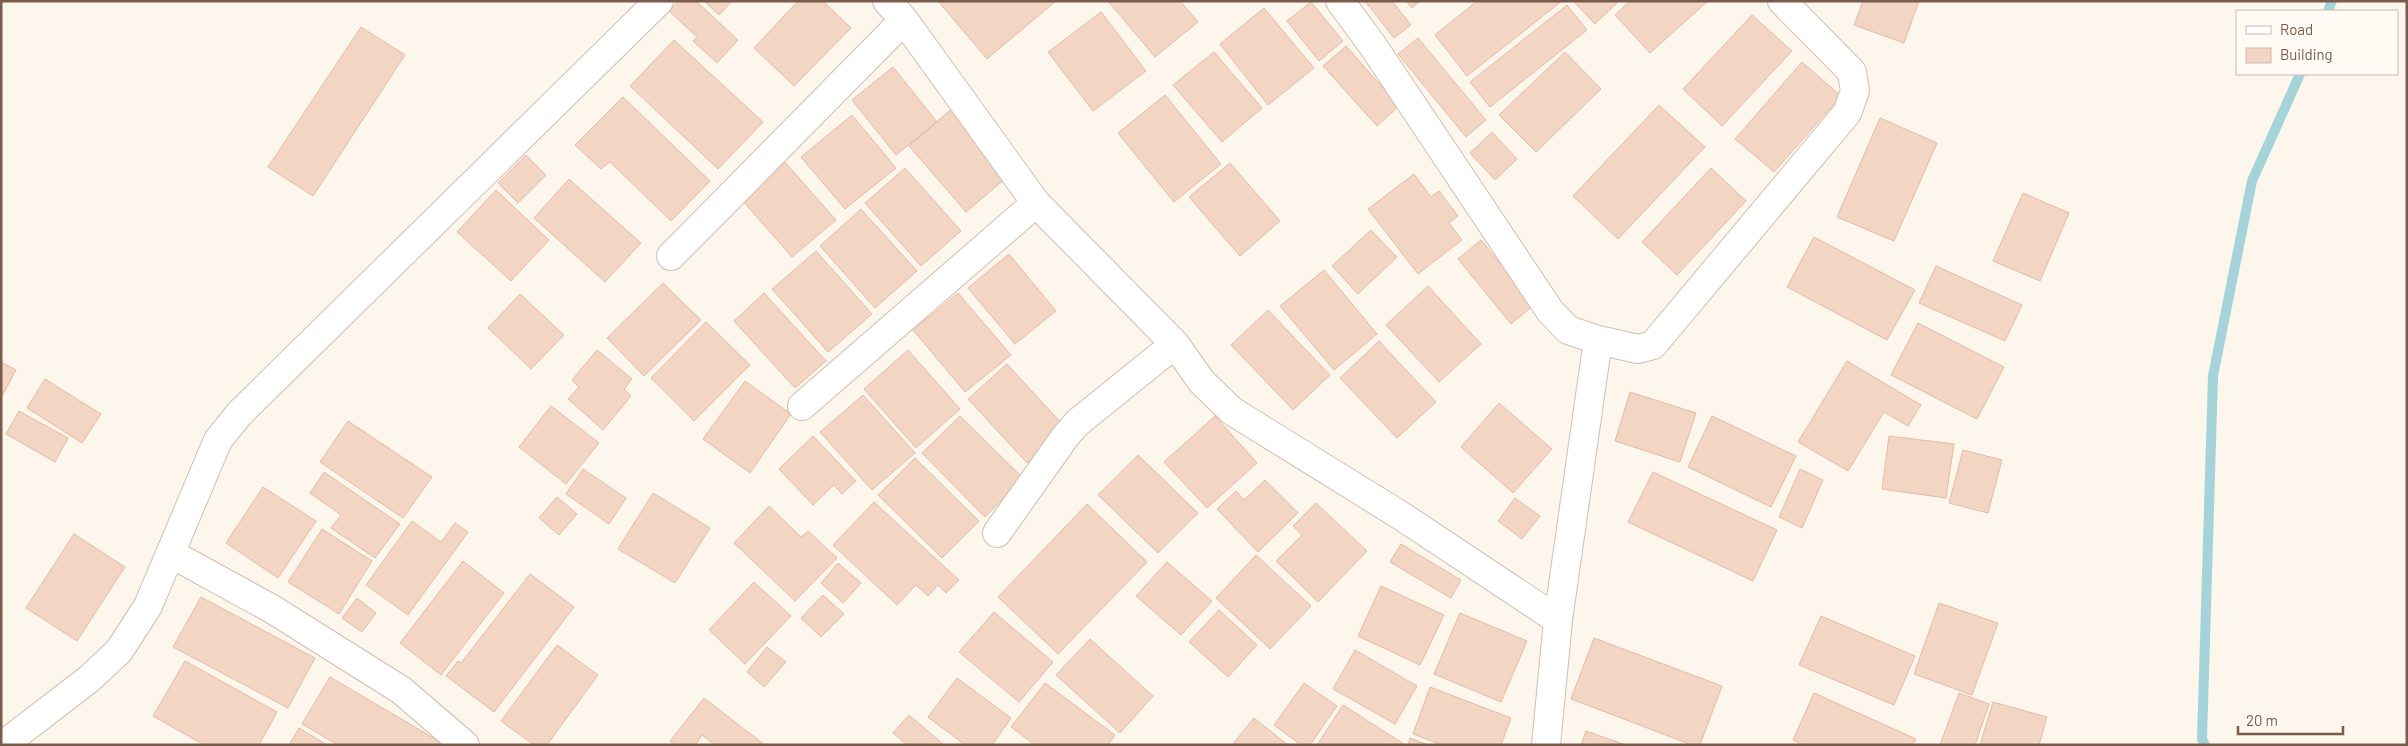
<svg xmlns="http://www.w3.org/2000/svg" width="2408" height="746" font-family="Barlow,sans-serif">
<rect width="100%" height="100%" fill="#fdf6ec"/>
<g fill="none" stroke-linecap="round" stroke-linejoin="round">
<path stroke="#a5d3da" stroke-width="10" d="M2328,11l4,-10
M2205,745l-3,-6 11,-363 39,-195 48,-107"/>
</g>
<path fill="#f3d5c3" stroke="#e6bba3" d="M679,1h17l42,39 -21,23 -24,-22 4,-4 -28,-26z
M704,1h28l-13,14z
M798,1h25l28,27 -57,58 -40,-38z
M938,1h118l-69,58z
M1108,1h72l18,21 -43,35z
M1365,1h27l19,24 -17,13z
M1406,1h14l-8,7z
M1477,1h85l-95,75 -32,-41z
M1573,1h46l-24,23z
M1630,1h78l-58,52 -35,-38z
M1863,1h56l-15,42 -50,-18z
M1311,2l32,39 -24,20 -32,-40z
M1567,5l20,25 -97,77 -20,-25z
M1264,8l50,60 -46,37 -48,-61z
M1101,12l45,59 -53,40 -45,-59z
M1752,15l40,36 -70,75 -39,-37z
M361,27l44,28 -92,141 -45,-29z
M1418,38l68,82 -20,17 -68,-83z
M674,40l89,82 -45,47 -88,-83z
M1346,46l53,60 -22,20 -54,-60z
M1214,52l48,56 -40,34 -49,-57z
M1565,52l36,37 -65,63 -37,-37z
M1802,62l39,34 -67,76 -39,-33z
M893,67l44,55 -41,33 -44,-55z
M1165,95l56,69 -47,38 -56,-69z
M623,97l87,84 -39,40 -61,-59 -9,7 -26,-24z
M1659,105l46,42 -87,92 -45,-43z
M955,106l58,66 -47,40 -57,-66z
M852,115l44,53 -51,41 -44,-52z
M1880,118l57,25 -43,98 -57,-24z
M1492,132l25,27 -22,21 -25,-27z
M526,155l20,20 -28,28 -20,-20z
M784,161l52,59 -44,37 -51,-58z
M1230,163l50,58 -40,35 -51,-59z
M905,168l56,63 -40,35 -56,-63z
M1711,168l35,33 -69,74 -35,-33z
M1414,174l17,23 8,-6 19,25 -9,7 13,17 -44,34 -50,-65z
M569,179l72,64 -36,39 -71,-64z
M496,190l53,50 -38,41 -54,-49z
M2023,193l46,20 -29,68 -47,-20z
M861,209l56,62 -42,37 -55,-62z
M1371,230l26,27 -39,37 -26,-28z
M1814,237l101,53 -28,50 -100,-53z
M1481,240l53,65 -23,19 -53,-65z
M816,251l56,63 -44,38 -56,-63z
M1009,254l47,57 -41,33 -47,-56z
M1936,266l86,39 -17,36 -86,-38z
M1324,270l53,64 -43,36 -54,-64z
M663,283l38,37 -57,56 -37,-38z
M1428,286l53,58 -42,38 -53,-57z
M764,293l62,68 -31,27 -61,-67z
M958,293l53,62 -46,37 -52,-62z
M520,294l44,41 -33,34 -43,-41z
M1268,310l62,65 -37,35 -62,-65z
M706,322l44,43 -56,56 -43,-43z
M1918,323l86,44 -27,52 -86,-44z
M1379,341l57,61 -39,36 -57,-60z
M597,350l35,29 -8,10 7,7 -28,34 -35,-31 11,-12 -7,-7z
M908,350l52,59 -44,39 -52,-59z
M1847,361l74,44 -13,21 -24,-14 -36,59 -50,-29z
M1,362l15,8 -15,28z
M1007,364l59,64 -39,35 -59,-64z
M45,379l56,35 -19,29 -55,-35z
M745,381l46,33 -41,59 -47,-34z
M1630,392l66,21 -16,49 -65,-21z
M863,395l52,58 -43,37 -52,-58z
M1499,403l53,46 -39,44 -52,-46z
M551,406l48,37 -33,41 -47,-37z
M19,411l49,27 -13,24 -49,-28z
M960,416l64,63 -39,38 -63,-64z
M1215,416l42,47 -50,45 -43,-46z
M1712,416l84,40 -25,51 -83,-40z
M348,421l84,56 -29,41 -83,-56z
M813,436l43,45 -14,13 -8,-9 -21,20 -34,-36z
M1889,436l65,8 -8,54 -64,-9z
M1963,450l39,10 -14,53 -39,-10z
M1138,455l60,58 -40,40 -60,-58z
M915,458l64,63 -37,37 -64,-63z
M583,469l43,29 -17,26 -43,-30z
M1800,469l23,11 -21,48 -23,-11z
M324,472l76,52 -25,34 -44,-30 10,-13 -31,-22z
M1653,472l124,58 -24,51 -125,-59z
M1265,480l33,33 -40,39 -41,-43 19,-18 8,9z
M263,487l53,34 -38,57 -52,-35z
M653,493l57,35 -35,55 -57,-34z
M557,497l20,17 -18,21 -20,-17z
M1515,498l25,18 -18,23 -24,-18z
M874,502l85,78 -13,13 -8,-8 -10,11 -12,-11 -19,20 -64,-60z
M1316,503l51,48 -49,51 -42,-41 26,-26 -9,-9z
M1087,504l60,58 -89,92 -60,-57z
M769,506l32,31 7,-6 29,27 -42,43 -61,-58z
M412,521l29,21 14,-19 13,9 -60,83 -42,-30z
M322,529l50,32 -33,53 -51,-32z
M74,534l51,33 -48,74 -51,-33z
M1401,544l60,36 -10,18 -61,-36z
M1256,555l55,51 -41,43 -54,-51z
M463,561l41,32 -63,82 -41,-32z
M1167,562l45,39 -31,34 -45,-39z
M838,563l23,20 -18,20 -22,-20z
M530,574l44,33 -80,105 -48,-36 12,-15 3,2z
M754,582l37,34 -46,48 -36,-34z
M1381,586l63,29 -24,50 -62,-29z
M823,595l21,19 -23,23 -20,-19z
M201,597l114,61 -27,50 -115,-61z
M357,598l19,15 -14,19 -20,-14z
M1939,603l59,20 -26,72 -58,-21z
M1219,610l38,35 -29,32 -39,-35z
M994,612l59,50 -34,40 -60,-50z
M1460,613l67,28 -26,61 -67,-28z
M1821,616l94,40 -21,49 -95,-40z
M1594,638l128,48 -22,59h-8l-121,-46z
M1090,639l63,57 -33,37 -64,-58z
M557,645l41,30 -51,70h-13l-33,-24z
M767,647l19,15 -22,25 -17,-15z
M1355,650l62,36 -22,38 -62,-35z
M185,661l92,51 -18,33h-55l-51,-29z
M330,677l112,66v2h-104l-36,-21z
M957,678l54,40 -19,27h-27l-37,-28z
M1045,683l70,52 -7,10h-73l-24,-18z
M1304,683l33,23 -27,39h-9l-27,-20z
M1430,687l81,31 -10,27h-59l-29,-11z
M1814,693l102,46 -3,6h-110l-10,-5z
M1959,693l30,11 -14,41h-35z
M704,698l61,47h-50l-13,-10 -7,10h-20l-5,-4z
M1993,702l54,15 -8,28h-59z
M1343,705l61,39 -1,1h-86z
M909,715l34,29 -1,1h-35l-14,-12z
M1254,718l34,27h-56z
M299,728l28,17h-38z
M1586,731l40,14h-45z
M1410,738l18,7h-20z"/>
<g fill="none" stroke-linecap="round" stroke-linejoin="round">
<defs>
<path id="minor" d="M887,1l17,19 132,183 139,141 27,38 30,29 171,106 155,103
M1340,1l33,45 177,265 18,19 30,10 40,9 15,-4 194,-232 8,-22 -3,-19 -70,-71
M671,256l233,-236
M802,406l234,-203
M997,533l68,-96 12,-14 98,-79
M170,553l102,56 129,81 64,55
M3,745l86,-66 30,-28 29,-45 70,-166 22,-27 419,-412
M1546,745l12,-125 40,-280"/>
</defs>
<use href="#minor" stroke="#d1beb0" stroke-width="30"/>
<use href="#minor" stroke="#fff" stroke-width="28"/>
</g>
<rect width="2408" height="746" fill="none" stroke="#7a5c4d" stroke-width="5"/>
<rect x="2236" y="10" width="162" height="65" fill="#fffaf3" stroke="#cabbb1"/>
<rect x="2246" y="26" width="25" height="8" fill="#ffffff" stroke="#cabbb1"/>
<text x="2280" y="35" font-size="15" fill="#7a5c4d">Road</text>
<rect x="2246" y="48" width="25" height="15" fill="#f3d5c3" stroke="#cabbb1"/>
<text x="2280" y="60" font-size="15" fill="#7a5c4d">Building</text>
<path d="M2238 726v8h105v-8" fill="none" stroke="#7a5c4d" stroke-width="2.5"/>
<text x="2246" y="726" font-size="15" fill="#7a5c4d" stroke="#fffaf3" stroke-width="4" paint-order="stroke">20 m</text>
</svg>
